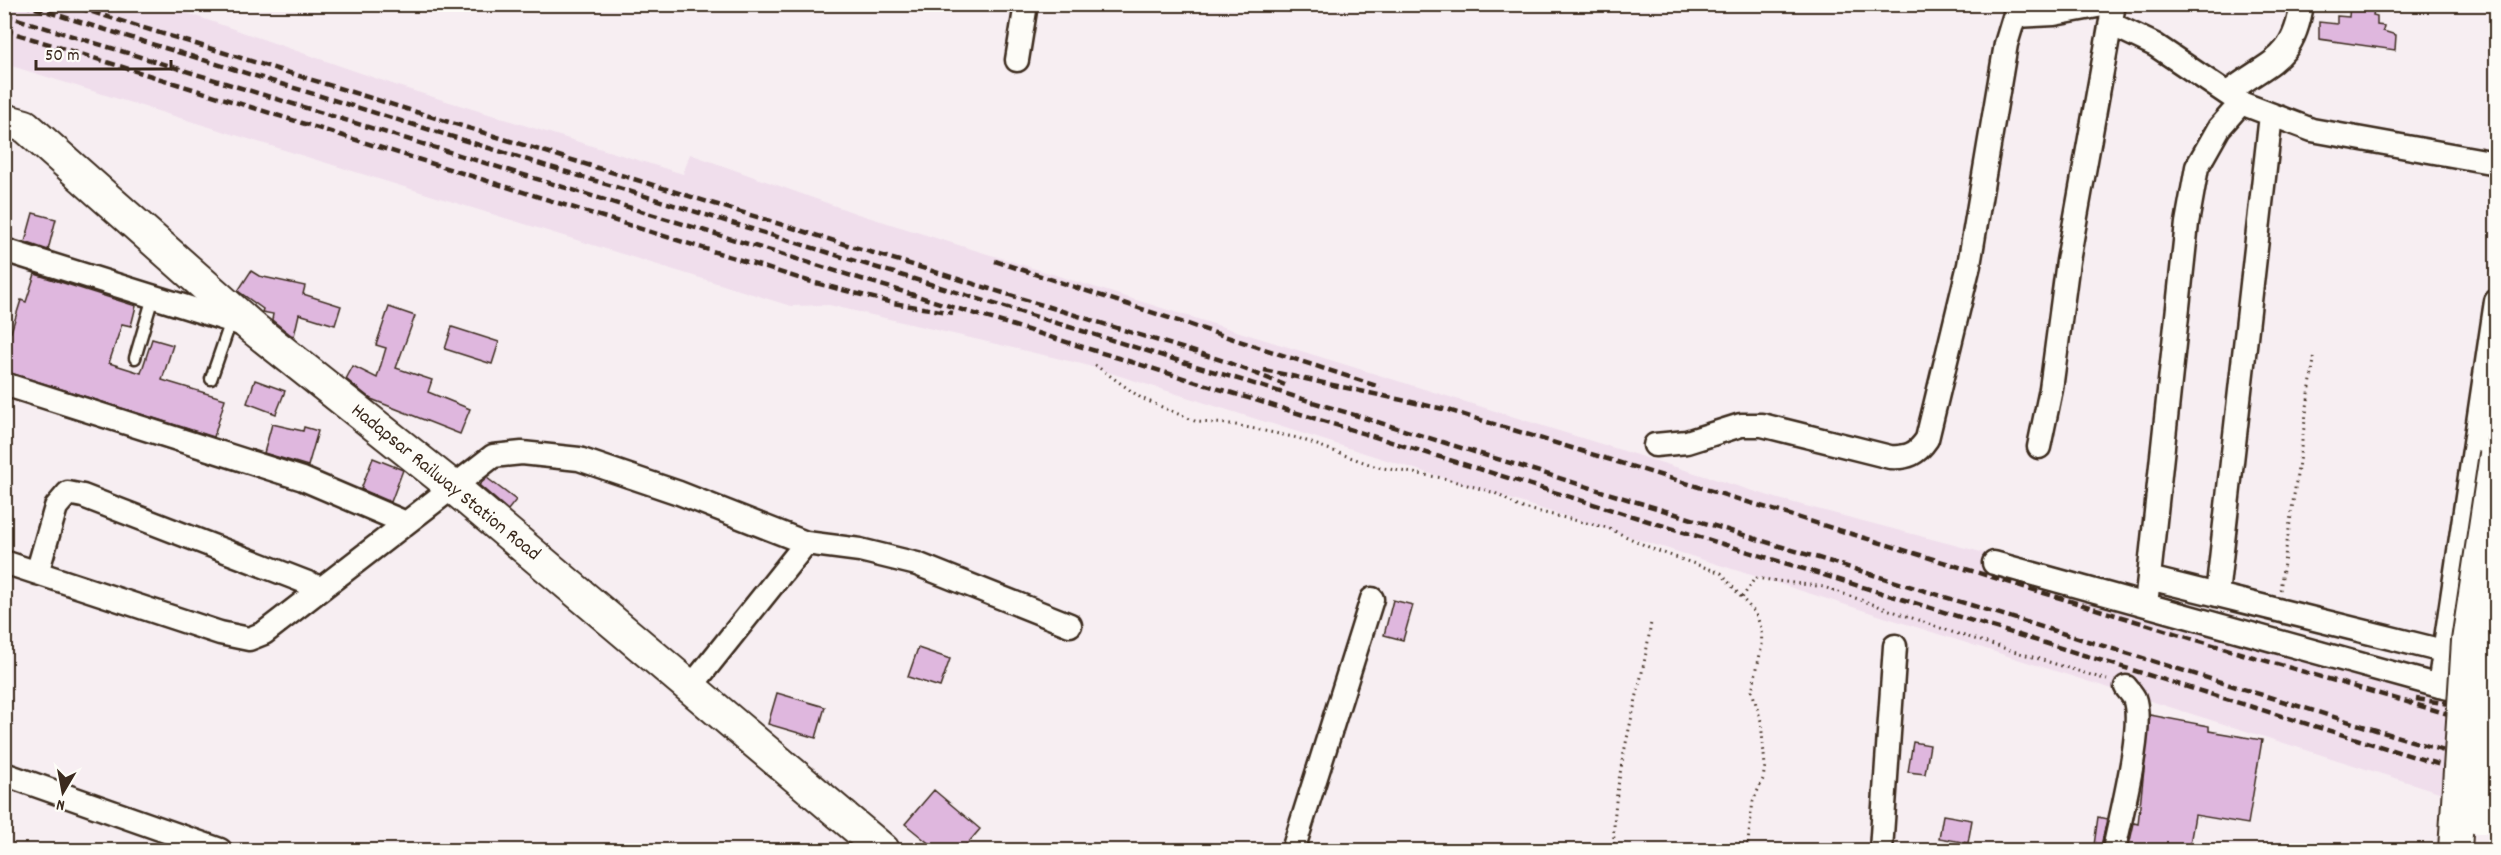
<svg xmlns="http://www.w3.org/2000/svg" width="2501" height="855" font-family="Dekko,sans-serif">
<rect width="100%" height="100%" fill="#f7eef2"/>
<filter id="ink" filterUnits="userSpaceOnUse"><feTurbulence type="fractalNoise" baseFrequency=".0167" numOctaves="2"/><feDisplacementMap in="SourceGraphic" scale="12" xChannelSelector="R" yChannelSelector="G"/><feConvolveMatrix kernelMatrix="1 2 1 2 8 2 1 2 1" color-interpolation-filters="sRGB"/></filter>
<g filter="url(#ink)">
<path fill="#f0deec" d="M4,5h160l240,83 279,86 7,-20 165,59 924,286 693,182 24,22v107l-1414,-446 -253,-59 -38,1 -786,-242z"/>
<path fill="#dfb7de" stroke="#3b2a1e" stroke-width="1.5" d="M2350,4h25l-2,11 4,1v9l7,1 -1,5 13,4 -1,15 -76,-11v-17l18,2v-8l12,1z
M33,213l23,6 -8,31 -23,-8z
M251,271l8,5 46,10 -2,8 38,12 -6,19 -36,-11 -5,22 -3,-1 -19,-15 1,-6 -11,-2 1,-3 -25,-18z
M35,274l101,32 -5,20 -9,-2 -13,39 32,10 11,-34 21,6 -11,35 63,19 -11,38 -210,-66v-41l7,2 10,-32 5,2z
M389,307l26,9 -19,52 36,12 -4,12 42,17 -10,25 -89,-35 -25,-20 7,-13 24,12 9,-30 -10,-3z
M452,327l47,15 -7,22 -47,-15z
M255,380l30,11 -9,23 -29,-11z
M272,424l31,7 1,-4 14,4 -10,35 -44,-13z
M373,458l30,12 -12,32 -30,-13z
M487,478l29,22 -8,10 -29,-25z
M1393,600l20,5 -10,35 -19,-5z
M918,648l32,11 -10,28 -32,-10z
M777,693l48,14 -9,31 -48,-14z
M2150,715l59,11v5l53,9 -14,84 -53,-9 -6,35h-61l6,-27 4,1z
M1913,742l17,3 -5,29 -17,-2z
M934,790l46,39 -18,21h-25l-32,-26z
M1943,815l29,5 -4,23 -29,-5z
M2098,817l9,2 -6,27 -7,-1z"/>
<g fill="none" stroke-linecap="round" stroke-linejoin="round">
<defs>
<path id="lane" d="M135,358l18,-61
M211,379l20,-58"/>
<path id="street" d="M2015,16l39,-2 54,-10
M2111,24l44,21 86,58 71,27 184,33
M1017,60l9,-56
M2228,93c41,-33 65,-30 74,-89
M4,250l240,75
M4,384l299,95 103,44
M1655,445l32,-3 54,-17h21l128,32c18,1 27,-3 37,-18l42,-174 37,-221 12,-40
M2039,447l12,-58 17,-128 46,-257
M4,562l216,71 29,6 15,-6 229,-177 29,-3 57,6 100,34 127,50 54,7 57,14 153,61
M1994,563l445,123 38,8
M37,573l19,-66 12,-14 15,3 238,92
M2149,578l294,73
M2217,595l54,-480
M2146,605l41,-382 10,-56 22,-39 22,-25
M2439,686l57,-385
M690,688l116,-145
M4,774l216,76
M1293,850l79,-251
M1881,850l14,-204
M2114,850c6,-32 31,-124 20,-152 -2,-4 -6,-8 -8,-11"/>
<path id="secondary" d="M4,120l21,6 229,203 199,158 430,363"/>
</defs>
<use href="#lane" stroke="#3b2a1e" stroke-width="15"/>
<use href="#street" stroke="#3b2a1e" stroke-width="27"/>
<use href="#secondary" stroke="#3b2a1e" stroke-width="36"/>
<path stroke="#3b2a1e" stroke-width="3" stroke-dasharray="1.5 4.5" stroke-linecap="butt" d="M1095,365l46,33 56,24 34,2 67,14 79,29 66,11 52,15 24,14 89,21 47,22 66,23 21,25
M2280,590l35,-237
M1614,850c-3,-77 27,-152 37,-228
M1747,850l6,-49 10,-22 2,-13 -4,-45 -9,-30 10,-46 -1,-17 -5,-14 -14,-16 13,-20 69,9 128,45 155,48"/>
<use href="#lane" stroke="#fdfcf7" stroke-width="10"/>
<use href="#street" stroke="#fdfcf7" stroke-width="22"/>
<use href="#secondary" stroke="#fdfcf7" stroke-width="32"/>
<path stroke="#3b2a1e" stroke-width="4.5" stroke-dasharray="9 4.5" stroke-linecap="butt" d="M22,4l2474,763
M66,4l1158,357 61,24
M4,15l2492,767
M4,30l804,251 85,22 60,10
M995,261l385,126
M1264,370l184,40 788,242 260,76
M2416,699l80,12"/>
<defs>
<path id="secondary-bridge" d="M2479,818l10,-134 7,-63
M2455,850l13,-209 28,-187"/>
</defs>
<use href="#secondary-bridge" stroke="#3b2a1e" stroke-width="36" stroke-linecap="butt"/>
<use href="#secondary-bridge" stroke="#fdfcf7" stroke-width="32"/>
</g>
</g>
<g text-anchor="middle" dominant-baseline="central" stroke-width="4.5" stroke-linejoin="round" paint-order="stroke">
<g font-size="20" fill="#3b2a1e" stroke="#fdfcf7">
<text transform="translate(445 483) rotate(39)">Hadapsar Railway Station Road</text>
</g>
</g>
<rect width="2501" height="855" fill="none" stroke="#fdfcf7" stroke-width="24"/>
<rect x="12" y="12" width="2477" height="831" fill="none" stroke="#3b2a1e" stroke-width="2" filter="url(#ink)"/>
<g transform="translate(63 792) rotate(190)" stroke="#fdfcf7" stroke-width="4.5" paint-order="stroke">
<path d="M0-4.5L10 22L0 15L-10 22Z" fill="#3b2a1e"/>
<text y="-9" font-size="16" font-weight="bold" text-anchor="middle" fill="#3b2a1e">N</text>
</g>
<path d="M36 60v9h135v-9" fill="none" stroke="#3b2a1e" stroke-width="3"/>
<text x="45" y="60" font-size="18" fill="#3b2a1e" stroke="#fdfcf7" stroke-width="4.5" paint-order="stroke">50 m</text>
</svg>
